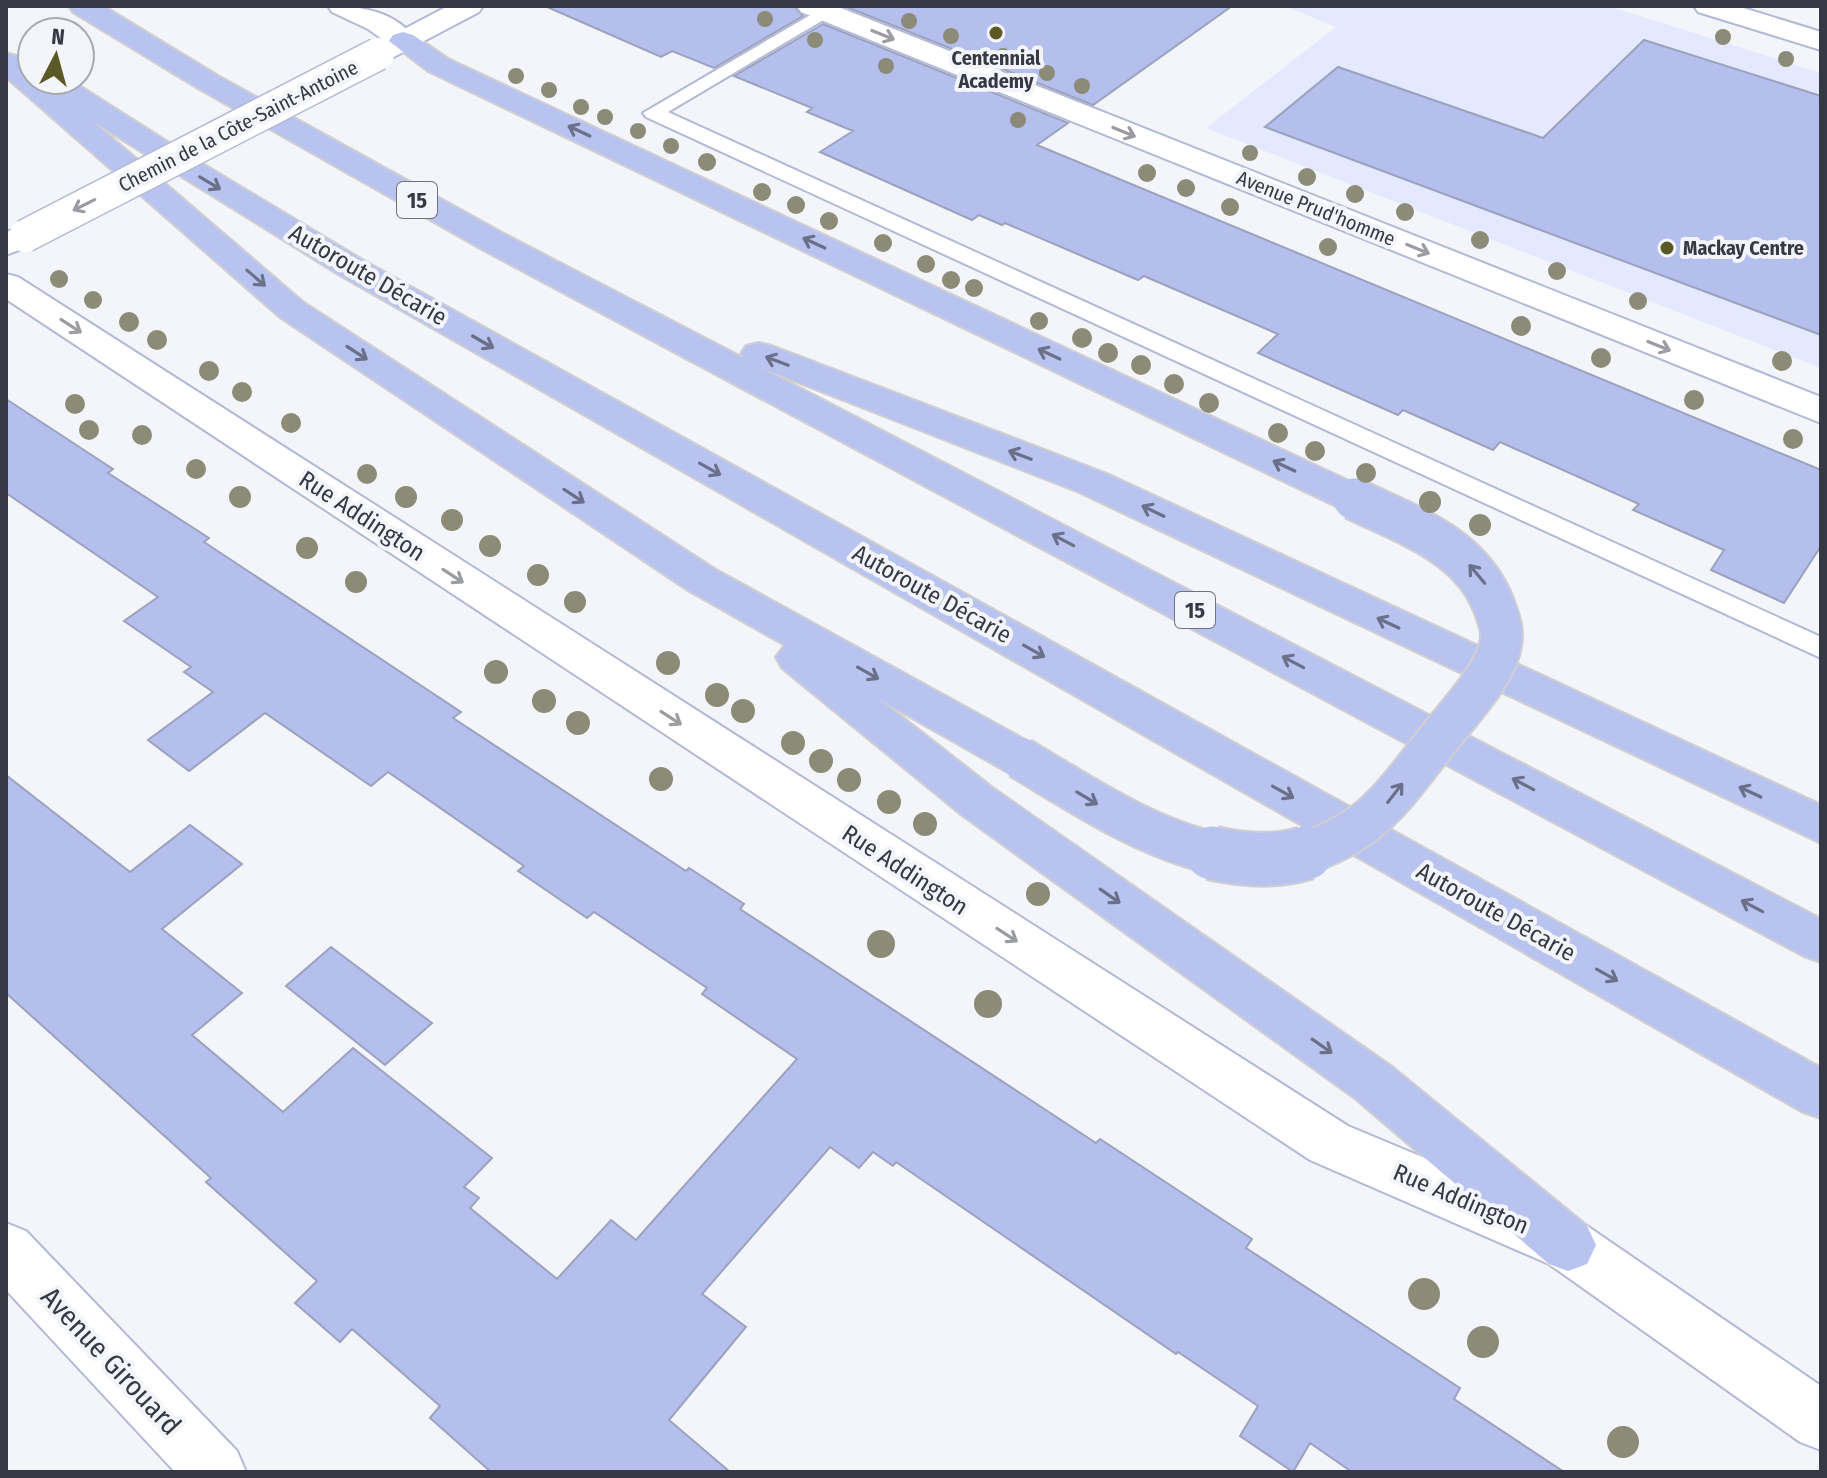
<svg xmlns="http://www.w3.org/2000/svg" width="1827" height="1478" font-family="'Fira Sans Condensed',sans-serif">
<rect width="100%" height="100%" fill="#f3f5fa"/>
<path fill="#e4e9ff" d="M1285,6h323l213,67v295l-615,-240 130,-101z"/>
<path fill="#b4bfee" stroke="#9ba2bd" stroke-width="2" d="M545,6h249l9,10 -89,52 -42,-17 -11,6z
M844,6h388l-139,99z
M823,24l245,99 -31,22 784,325v76l-37,57 -73,-33 13,-20 -91,-40 6,-6 -139,-62 -7,8 -90,-40 -5,5 -140,-62 20,-19 -134,-58 -6,4 -133,-57 -3,2 -23,-10 -7,5 -152,-68 33,-21 -46,-19 5,-4 -78,-32z
M1644,40l177,56v239l-556,-208 73,-60 205,71z
M6,399l107,70 -5,4 101,65 -5,4 257,170 -8,6 233,153 3,-3 55,36 -4,5 356,234 4,-4 152,100 -6,9 214,140 -6,11 110,73h-212l-42,-29 -17,29 -53,-36 18,-30 -80,-54 -2,2 -280,-192 -3,4 -20,-14 -14,16 -29,-21 -128,147 44,33 -77,93 61,52h-239l-61,-54 10,-12 -88,-77 -12,13 -45,-39 22,-22 -111,-99 5,-4 -205,-185v-218l124,97 60,-47 52,39 -80,65 80,64 -50,42 91,77 70,-64 139,110 -28,29 15,11 -9,10 87,71 54,-59 25,20 161,-181 -95,-65 5,-6 -113,-76 -7,6 -69,-47 6,-5 -136,-94 -17,14 -106,-73 -76,58 -41,-31 65,-48 -29,-20 7,-5 -67,-46 34,-24 -152,-104z
M331,947l101,76 -47,42 -99,-79z"/>
<g fill="none" stroke-linecap="round" stroke-linejoin="round">
<defs>
<path id="lane" d="M824,7l6,1 3,4 -3,4 -162,96 1153,525v21l-1175,-541 -3,-4z"/>
<path id="street" d="M328,6c33,0 68,5 89,35l-4,6 -10,3 -10,-3 -25,-18 -36,-17z
M797,6h39l985,391v26l-1020,-411z"/>
<path id="secondary" d="M448,6h35l-4,6 -91,48 -10,3 -10,-3 -4,-6 4,-6z
M1694,6h43l84,26v18l-123,-38z
M25,226l12,3 4,7 -4,7 -31,12v-23z
M6,274l12,3 1330,849 239,100 234,160v64l-21,-8 -251,-178 -239,-104 -1304,-861z
M6,1223l20,8 211,220 9,21h-71l-169,-182z"/>
<path id="highway" d="M69,6h34l115,70 286,158 241,125 -4,-5 5,-8 13,-3 13,3 335,128 714,331v38l-742,-351 -320,-125 1062,552v43l-17,-6 -1324,-708 -282,-160 -125,-76z
M403,32l10,3 35,24 920,431 5,9 -5,9 -14,4 -14,-4 -912,-437 -39,-30 4,-6z
M6,53l10,3 16,13v11h38l121,77 173,104 1457,807v50l-18,-6 -1463,-837 -249,-155 213,183 412,267 320,176 6,12 -6,12 -16,5 -16,-5 -125,-71 115,90 398,278 195,159 9,19 -9,19 -19,7 -19,-7 -193,-165 -394,-284 -180,-147 -6,-11 9,-12 -97,-55 -408,-273 -274,-240z"/>
</defs>
<use href="#lane" stroke="#b2b9d5" stroke-width="4"/>
<use href="#street" stroke="#b2b9d5" stroke-width="4"/>
<use href="#secondary" stroke="#b2b9d5" stroke-width="4"/>
<use href="#highway" stroke="#cfcfd2" stroke-width="4"/>
<use href="#lane" fill="#fff" fill-rule="evenodd"/>
<use href="#street" fill="#fff" fill-rule="evenodd"/>
<use href="#secondary" fill="#fff" fill-rule="evenodd"/>
<use href="#highway" fill="#b8c3f0" fill-rule="evenodd"/>
<defs>
<path id="secondary-bridge" d="M25,236l353,-182"/>
<path id="highway-bridge-far1" d="M1020,758c64,38 128,82 202,97
M1300,855c73,-24 90,-55 136,-113 19,-25 57,-64 64,-95 4,-16 -1,-27 -6,-41 -23,-61 -86,-81 -140,-107"/>
<path id="highway-bridge" d="M1212,853c31,7 63,10 94,0"/>
</defs>
<use href="#secondary-bridge" stroke="#b2b9d5" stroke-width="35" stroke-linecap="butt"/>
<use href="#highway-bridge-far1" stroke="#cfcfd2" stroke-width="45" stroke-linecap="butt"/>
<use href="#highway-bridge" stroke="#cfcfd2" stroke-width="57" stroke-linecap="butt"/>
<use href="#secondary-bridge" stroke="#fff" stroke-width="32"/>
<use href="#highway-bridge-far1" stroke="#b8c3f0" stroke-width="41"/>
<use href="#highway-bridge" stroke="#b8c3f0" stroke-width="53"/>
</g>
<g fill="#8b8b77">
<circle cx="765" cy="19" r="8"/>
<circle cx="909" cy="21" r="8"/>
<circle cx="951" cy="36" r="8"/>
<circle cx="1723" cy="37" r="8"/>
<circle cx="815" cy="40" r="8"/>
<circle cx="1003" cy="56" r="8"/>
<circle cx="1786" cy="59" r="8"/>
<circle cx="886" cy="66" r="8"/>
<circle cx="1047" cy="73" r="8"/>
<circle cx="516" cy="76" r="8"/>
<circle cx="1082" cy="86" r="8"/>
<circle cx="549" cy="90" r="8"/>
<circle cx="581" cy="107" r="8"/>
<circle cx="605" cy="117" r="8"/>
<circle cx="1018" cy="120" r="8"/>
<circle cx="638" cy="131" r="8"/>
<circle cx="671" cy="146" r="8"/>
<circle cx="1250" cy="153" r="8"/>
<circle cx="707" cy="162" r="9"/>
<circle cx="1147" cy="173" r="9"/>
<circle cx="1307" cy="177" r="9"/>
<circle cx="1186" cy="188" r="9"/>
<circle cx="762" cy="192" r="9"/>
<circle cx="1355" cy="194" r="9"/>
<circle cx="796" cy="205" r="9"/>
<circle cx="1230" cy="207" r="9"/>
<circle cx="1405" cy="212" r="9"/>
<circle cx="829" cy="221" r="9"/>
<circle cx="1480" cy="240" r="9"/>
<circle cx="883" cy="243" r="9"/>
<circle cx="1328" cy="247" r="9"/>
<circle cx="926" cy="264" r="9"/>
<circle cx="1557" cy="271" r="9"/>
<circle cx="59" cy="279" r="9"/>
<circle cx="951" cy="280" r="9"/>
<circle cx="974" cy="288" r="9"/>
<circle cx="93" cy="300" r="9"/>
<circle cx="1638" cy="301" r="9"/>
<circle cx="129" cy="322" r="10"/>
<circle cx="1039" cy="321" r="9"/>
<circle cx="1521" cy="326" r="10"/>
<circle cx="1082" cy="338" r="10"/>
<circle cx="157" cy="340" r="10"/>
<circle cx="1108" cy="353" r="10"/>
<circle cx="1601" cy="358" r="10"/>
<circle cx="1782" cy="361" r="10"/>
<circle cx="1141" cy="365" r="10"/>
<circle cx="209" cy="371" r="10"/>
<circle cx="1174" cy="384" r="10"/>
<circle cx="242" cy="392" r="10"/>
<circle cx="1694" cy="400" r="10"/>
<circle cx="1209" cy="403" r="10"/>
<circle cx="75" cy="404" r="10"/>
<circle cx="291" cy="423" r="10"/>
<circle cx="89" cy="430" r="10"/>
<circle cx="1278" cy="433" r="10"/>
<circle cx="142" cy="435" r="10"/>
<circle cx="1793" cy="439" r="10"/>
<circle cx="1315" cy="451" r="10"/>
<circle cx="196" cy="469" r="10"/>
<circle cx="1366" cy="473" r="10"/>
<circle cx="367" cy="474" r="10"/>
<circle cx="240" cy="497" r="11"/>
<circle cx="406" cy="497" r="11"/>
<circle cx="1430" cy="502" r="11"/>
<circle cx="452" cy="520" r="11"/>
<circle cx="1480" cy="525" r="11"/>
<circle cx="490" cy="546" r="11"/>
<circle cx="307" cy="548" r="11"/>
<circle cx="538" cy="575" r="11"/>
<circle cx="356" cy="582" r="11"/>
<circle cx="575" cy="602" r="11"/>
<circle cx="668" cy="663" r="12"/>
<circle cx="496" cy="672" r="12"/>
<circle cx="717" cy="695" r="12"/>
<circle cx="544" cy="701" r="12"/>
<circle cx="743" cy="711" r="12"/>
<circle cx="578" cy="723" r="12"/>
<circle cx="793" cy="743" r="12"/>
<circle cx="821" cy="761" r="12"/>
<circle cx="661" cy="779" r="12"/>
<circle cx="849" cy="780" r="12"/>
<circle cx="889" cy="802" r="12"/>
<circle cx="925" cy="824" r="12"/>
<circle cx="1038" cy="894" r="12"/>
<circle cx="881" cy="944" r="14"/>
<circle cx="988" cy="1004" r="14"/>
<circle cx="1424" cy="1294" r="16"/>
<circle cx="1483" cy="1342" r="16"/>
<circle cx="1623" cy="1442" r="16"/>
</g>
<defs><path id="oneway-shaft" d="M-6 0H5M1.5-3L5.5 0L1.5 3" fill="none" stroke-width="1.6" stroke-linecap="round" stroke-linejoin="round" transform="scale(2)"/></defs>
<g stroke="#9a9ca2">
<use href="#oneway-shaft" transform="translate(883 35) rotate(22)"/>
<use href="#oneway-shaft" transform="translate(1124 132) rotate(22)"/>
<use href="#oneway-shaft" transform="translate(84 205) rotate(153)"/>
<use href="#oneway-shaft" transform="translate(1418 249) rotate(22)"/>
<use href="#oneway-shaft" transform="translate(71 326) rotate(33)"/>
<use href="#oneway-shaft" transform="translate(1659 346) rotate(22)"/>
<use href="#oneway-shaft" transform="translate(453 576) rotate(33)"/>
<use href="#oneway-shaft" transform="translate(671 718) rotate(33)"/>
<use href="#oneway-shaft" transform="translate(1007 935) rotate(33)"/>
</g>
<g stroke="#6a7089">
<use href="#oneway-shaft" transform="translate(579 131) rotate(-155)"/>
<use href="#oneway-shaft" transform="translate(210 183) rotate(31)"/>
<use href="#oneway-shaft" transform="translate(814 243) rotate(-155)"/>
<use href="#oneway-shaft" transform="translate(256 278) rotate(41)"/>
<use href="#oneway-shaft" transform="translate(483 342) rotate(30)"/>
<use href="#oneway-shaft" transform="translate(357 353) rotate(33)"/>
<use href="#oneway-shaft" transform="translate(1049 354) rotate(-155)"/>
<use href="#oneway-shaft" transform="translate(777 361) rotate(-159)"/>
<use href="#oneway-shaft" transform="translate(1020 455) rotate(-159)"/>
<use href="#oneway-shaft" transform="translate(1284 466) rotate(-155)"/>
<use href="#oneway-shaft" transform="translate(710 469) rotate(29)"/>
<use href="#oneway-shaft" transform="translate(574 496) rotate(33)"/>
<use href="#oneway-shaft" transform="translate(1153 511) rotate(-154)"/>
<use href="#oneway-shaft" transform="translate(1063 540) rotate(-152)"/>
<use href="#oneway-shaft" transform="translate(1477 574) rotate(-130)"/>
<use href="#oneway-shaft" transform="translate(1388 623) rotate(-155)"/>
<use href="#oneway-shaft" transform="translate(1034 651) rotate(29)"/>
<use href="#oneway-shaft" transform="translate(1293 662) rotate(-152)"/>
<use href="#oneway-shaft" transform="translate(868 673) rotate(29)"/>
<use href="#oneway-shaft" transform="translate(1523 784) rotate(-152)"/>
<use href="#oneway-shaft" transform="translate(1283 792) rotate(29)"/>
<use href="#oneway-shaft" transform="translate(1750 792) rotate(-155)"/>
<use href="#oneway-shaft" transform="translate(1395 793) rotate(-52)"/>
<use href="#oneway-shaft" transform="translate(1087 798) rotate(31)"/>
<use href="#oneway-shaft" transform="translate(1110 896) rotate(35)"/>
<use href="#oneway-shaft" transform="translate(1752 906) rotate(-152)"/>
<use href="#oneway-shaft" transform="translate(1607 975) rotate(29)"/>
<use href="#oneway-shaft" transform="translate(1322 1046) rotate(35)"/>
</g>
<g fill="#5b5925" stroke="#f3f5fa" stroke-width="3">
<circle cx="996" cy="33" r="8"/>
<circle cx="1667" cy="248" r="8"/>
</g>
<g text-anchor="middle" dominant-baseline="central" stroke-width="8" stroke-linejoin="round" paint-order="stroke">
<g font-size="20" font-weight="bold" fill="#363944" stroke="#f3f5fa">
<text x="996" y="58">Centennial<tspan x="996" dy="23">Academy</tspan></text>
<text x="1683" y="248" text-anchor="start">Mackay Centre</text>
</g>
<g font-size="20" fill="#363944" stroke="#f3f5fa">
<text transform="translate(238 126) rotate(-27)">Chemin de la Côte-Saint-Antoine</text>
<text transform="translate(1316 208) rotate(22)">Avenue Prud'homme</text>
</g>
<g fill="#f3f5fa" stroke="#6f717b" stroke-width="2">
<rect x="397" y="182" width="40" height="36" rx="6"/>
<rect x="1175" y="592" width="40" height="36" rx="6"/>
</g>
<g font-size="22" font-weight="bold" fill="#363944">
<text x="417" y="200">15</text>
<text x="1195" y="610">15</text>
</g>
<g font-size="24" fill="#363944" stroke="#f3f5fa">
<text transform="translate(368 275) rotate(30)">Autoroute Décarie</text>
<text transform="translate(362 516) rotate(33)">Rue Addington</text>
<text transform="translate(932 594) rotate(29)">Autoroute Décarie</text>
<text transform="translate(905 870) rotate(33)">Rue Addington</text>
<text transform="translate(1496 912) rotate(29)">Autoroute Décarie</text>
<text transform="translate(1461 1199) rotate(23)">Rue Addington</text>
</g>
<g font-size="28" fill="#363944" stroke="#f3f5fa">
<text transform="translate(111 1361) rotate(47)">Avenue Girouard</text>
</g>
</g>
<rect width="1827" height="1478" fill="none" stroke="#363944" stroke-width="16"/>
<g transform="translate(56 56) rotate(6)"><circle r="38" fill="#f3f5fa" stroke="#a7aab1" stroke-width="2"/>
<path d="M0-6L14 30L0 20L-14 30Z" fill="#5b5925"/>
<text y="-12" font-size="22" font-weight="bold" text-anchor="middle" fill="#363944">N</text>
</g>
</svg>
